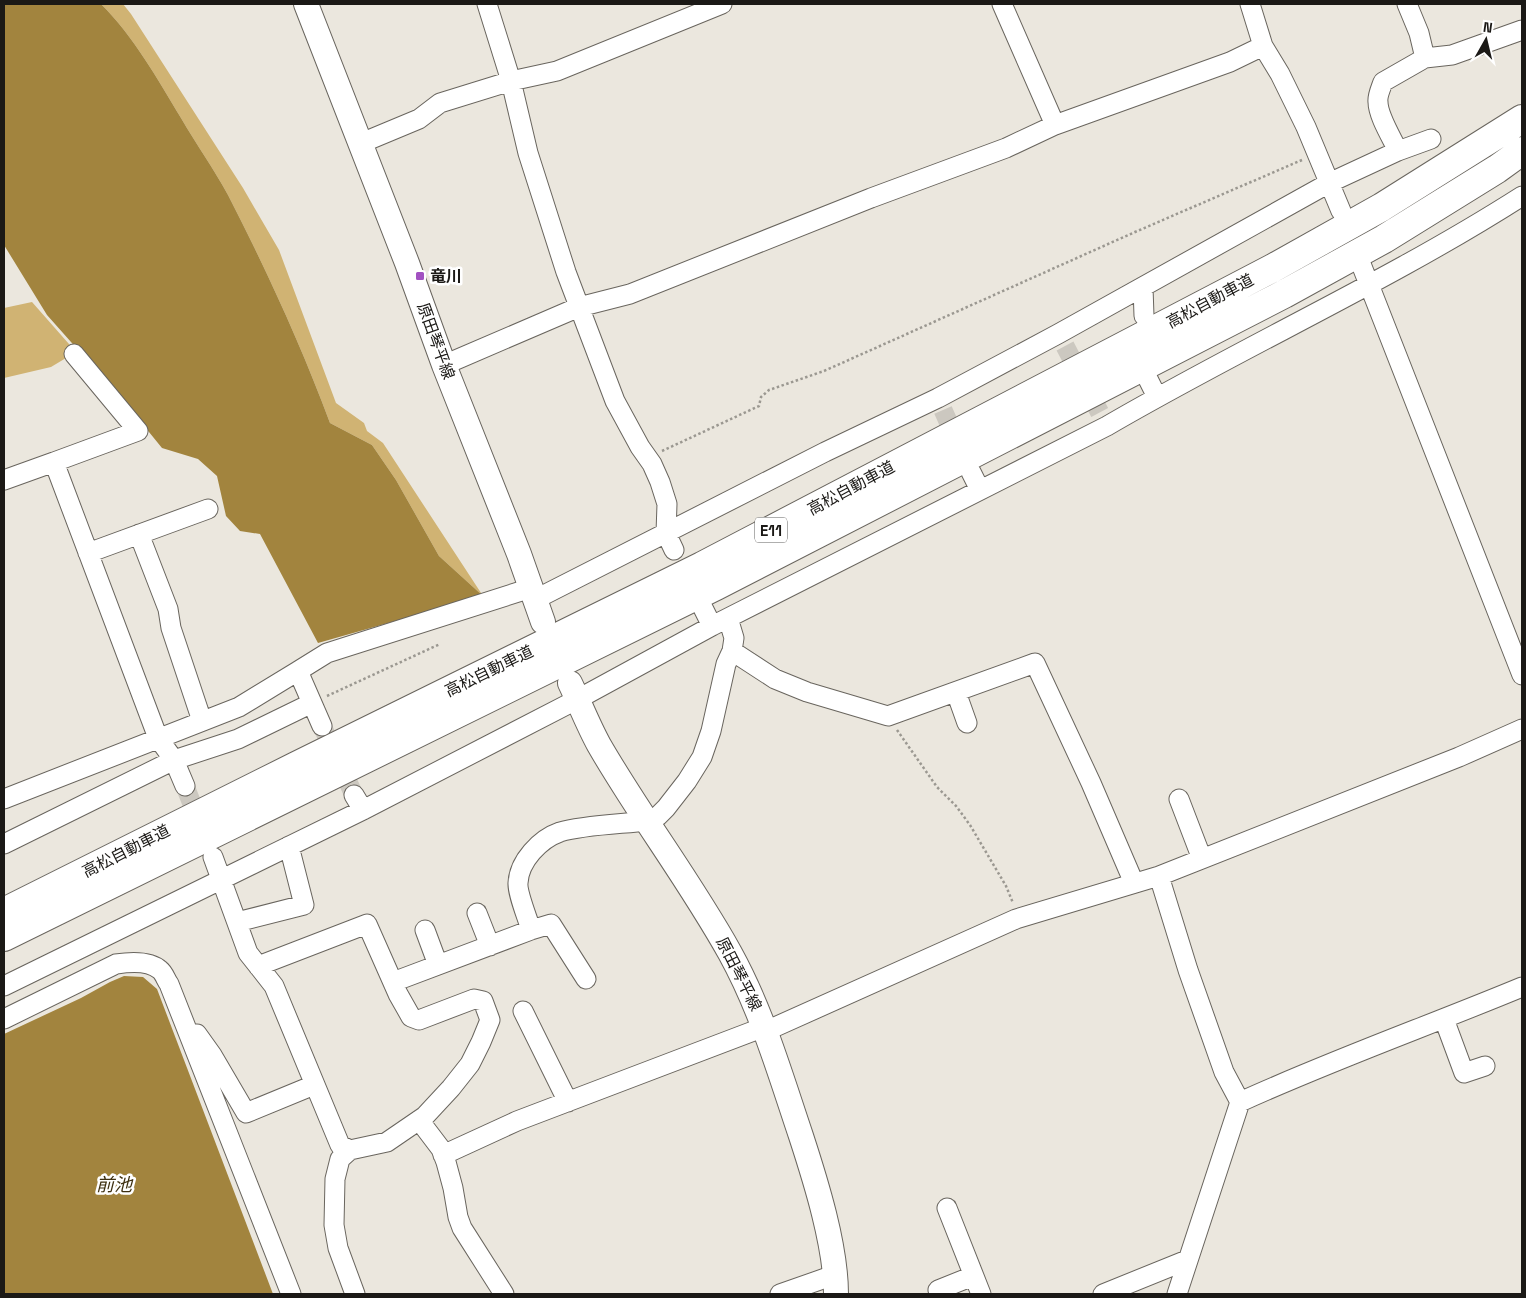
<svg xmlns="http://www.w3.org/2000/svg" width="1526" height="1298" font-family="'Space Grotesk','Noto Sans JP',sans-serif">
<rect width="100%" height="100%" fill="#ebe7de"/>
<path fill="#d0b373" d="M101,4h22l8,10 112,174 36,62 57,153 28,20 3,8 16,12 100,153 -44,-40 -43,-76 -24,-35 -42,-22c-29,-78 -64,-154 -102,-228 -14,-26 -32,-51 -47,-77 -24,-40 -47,-81 -80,-114z
M32,302l44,50 -25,15 -47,11v-70z"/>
<path fill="#a2843e" d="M4,4h97c33,33 56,74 80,114 15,26 33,51 47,77 38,74 73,150 102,228l42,22 24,35 43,76 44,40 -165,47 -58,-109 -20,-3 -14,-15 -9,-40 -19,-17 -36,-11 -35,-43 -80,-90 -43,-70z
M124,976l19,1 14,12 116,305h-269v-260l77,-36 29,-16z"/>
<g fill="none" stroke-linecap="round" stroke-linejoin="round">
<path stroke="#ccc8c0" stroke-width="19" stroke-dasharray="19 9" stroke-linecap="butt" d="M1065,346l36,69
M943,410l16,36
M322,726l32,69
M185,786l16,41"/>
<defs>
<path id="minor" d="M487,4l24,77 17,72 38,119 49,129 25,46 12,17 8,18 7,22 -1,29 8,17
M1002,4l53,121
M1250,4l13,42 17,28 26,53 35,84
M1407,4l12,29 6,25 27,-3 70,-25
M359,144l60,-25 21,-16 71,-22 46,-10 165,-67
M1398,151l33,-12
M1361,264l161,411
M1143,287l1,29
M444,365l135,-58 51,-13 241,-96 135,-50 49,-23 175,-63 33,-16
M1147,377l10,20
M54,462l84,-31 -64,-77
M971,472l9,18
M4,480l50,-18 104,276 16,22 11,26
M139,534l29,75 3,19 31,93
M88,553l120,-44
M536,599l289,-147 113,-54 120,-64 271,-151 69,-32c-6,-13 -20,-35 -20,-49 -1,-6 3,-14 5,-20l42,-24
M703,608l9,18
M732,651l43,28 32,13 81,24 147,-53 56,120 43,100
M956,692l11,31
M322,726l-24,-55 29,-18 204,-65
M354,795l9,15
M4,799l235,-92 59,-36
M1179,799l23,60
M4,844l170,-84 64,-21 74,-36
M213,857l35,96 26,33 66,159 10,5 37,-8 38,-26 26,-28 19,-24 11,-22 9,-22 -7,-19 -9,-2 -55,21 -8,-3 -13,-23 -31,-70 -109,42
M1159,876l29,94 36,102 16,30 -63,192
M477,913l13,33
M237,922l67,-17 -15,-59
M425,930l13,35
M531,930l20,-6 35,55
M393,982l138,-52c-3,-11 -14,-37 -13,-47 1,-22 22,-44 42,-51 23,-7 62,-8 87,-11l11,-5 8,-8 21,-27 15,-24 9,-26 15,-67 6,-13 2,-13 -6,-20
M4,986l359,-176 215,-111 134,-73 395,-200c137,-80 282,-145 415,-230
M523,1011l45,91
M4,1019l112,-55c13,-2 33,-4 44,6 4,3 6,10 9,14l122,310
M1444,1019l20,54 21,-7
M766,1031l250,-112 143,-43 300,-119 63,-28
M193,1034h4l15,21 34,58 68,-28
M1240,1102c92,-42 188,-76 282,-115
M419,1120l22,29 5,13 7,26 5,29 4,11 42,66
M350,1150l-10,9 -5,20 -1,46 4,23 17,46
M443,1155l74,-34 247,-94
M947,1208l34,86
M938,1290l35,-14
M780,1294l54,-19
M1103,1294l84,-34"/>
<path id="major" d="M306,4l101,259 37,102 75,189 24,68
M570,683c10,21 18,42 29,62 41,71 91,136 131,208 32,58 50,121 71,183 15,46 35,110 35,158"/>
<path id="highway" d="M4,912l292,-146 406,-200 571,-298 109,-61 140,-88
M4,937l712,-351 568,-292 100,-55 113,-70 25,-18"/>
</defs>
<use href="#minor" stroke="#69655e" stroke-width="21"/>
<use href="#major" stroke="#69655e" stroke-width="26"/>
<use href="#highway" stroke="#69655e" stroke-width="30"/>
<path stroke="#9b9891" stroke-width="2.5" stroke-dasharray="2.5 2.5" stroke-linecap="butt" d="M662,451l97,-45 2,-9 8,-7 55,-19 311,-139 167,-72
M327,696l113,-52
M897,730l40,57 19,19 14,19 36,61 7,17"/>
<use href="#minor" stroke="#fff" stroke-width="19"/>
<use href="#major" stroke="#fff" stroke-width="24"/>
<use href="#highway" stroke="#fff" stroke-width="28"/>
</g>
<rect fill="#a251c1" stroke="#fff" stroke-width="2" x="415" y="271" width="10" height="10" rx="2.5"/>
<g text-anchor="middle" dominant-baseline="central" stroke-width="5" stroke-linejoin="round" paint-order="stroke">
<rect fill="#fff" stroke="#5f5e5c" stroke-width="1" x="755" y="517.5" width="32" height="25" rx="4"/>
<g font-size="15" font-weight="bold" fill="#1b1916">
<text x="771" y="530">E11</text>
</g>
<g font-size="16" font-weight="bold" fill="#1b1916" stroke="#fff" text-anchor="start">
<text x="430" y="276">竜川</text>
</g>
<g font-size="16" fill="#1b1916" stroke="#fff">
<text transform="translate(1210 301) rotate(-28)">高松自動車道</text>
<text transform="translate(436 341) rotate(70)">原田琴平線</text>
<text transform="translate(851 488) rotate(-28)">高松自動車道</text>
<text transform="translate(489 671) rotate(-26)">高松自動車道</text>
<text transform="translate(126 851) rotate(-27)">高松自動車道</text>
<text transform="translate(739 974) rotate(63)">原田琴平線</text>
</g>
<g font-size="18" font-style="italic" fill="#3e3011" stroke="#fff">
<text x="114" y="1184">前池</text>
</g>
</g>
<rect width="1526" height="1298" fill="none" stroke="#1b1916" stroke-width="10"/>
<g transform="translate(1486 40) rotate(8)" stroke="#ffffff" stroke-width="4" paint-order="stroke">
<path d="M0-4L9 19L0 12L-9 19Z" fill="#1b1916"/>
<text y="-8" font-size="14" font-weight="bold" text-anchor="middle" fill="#1b1916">N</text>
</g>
</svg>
